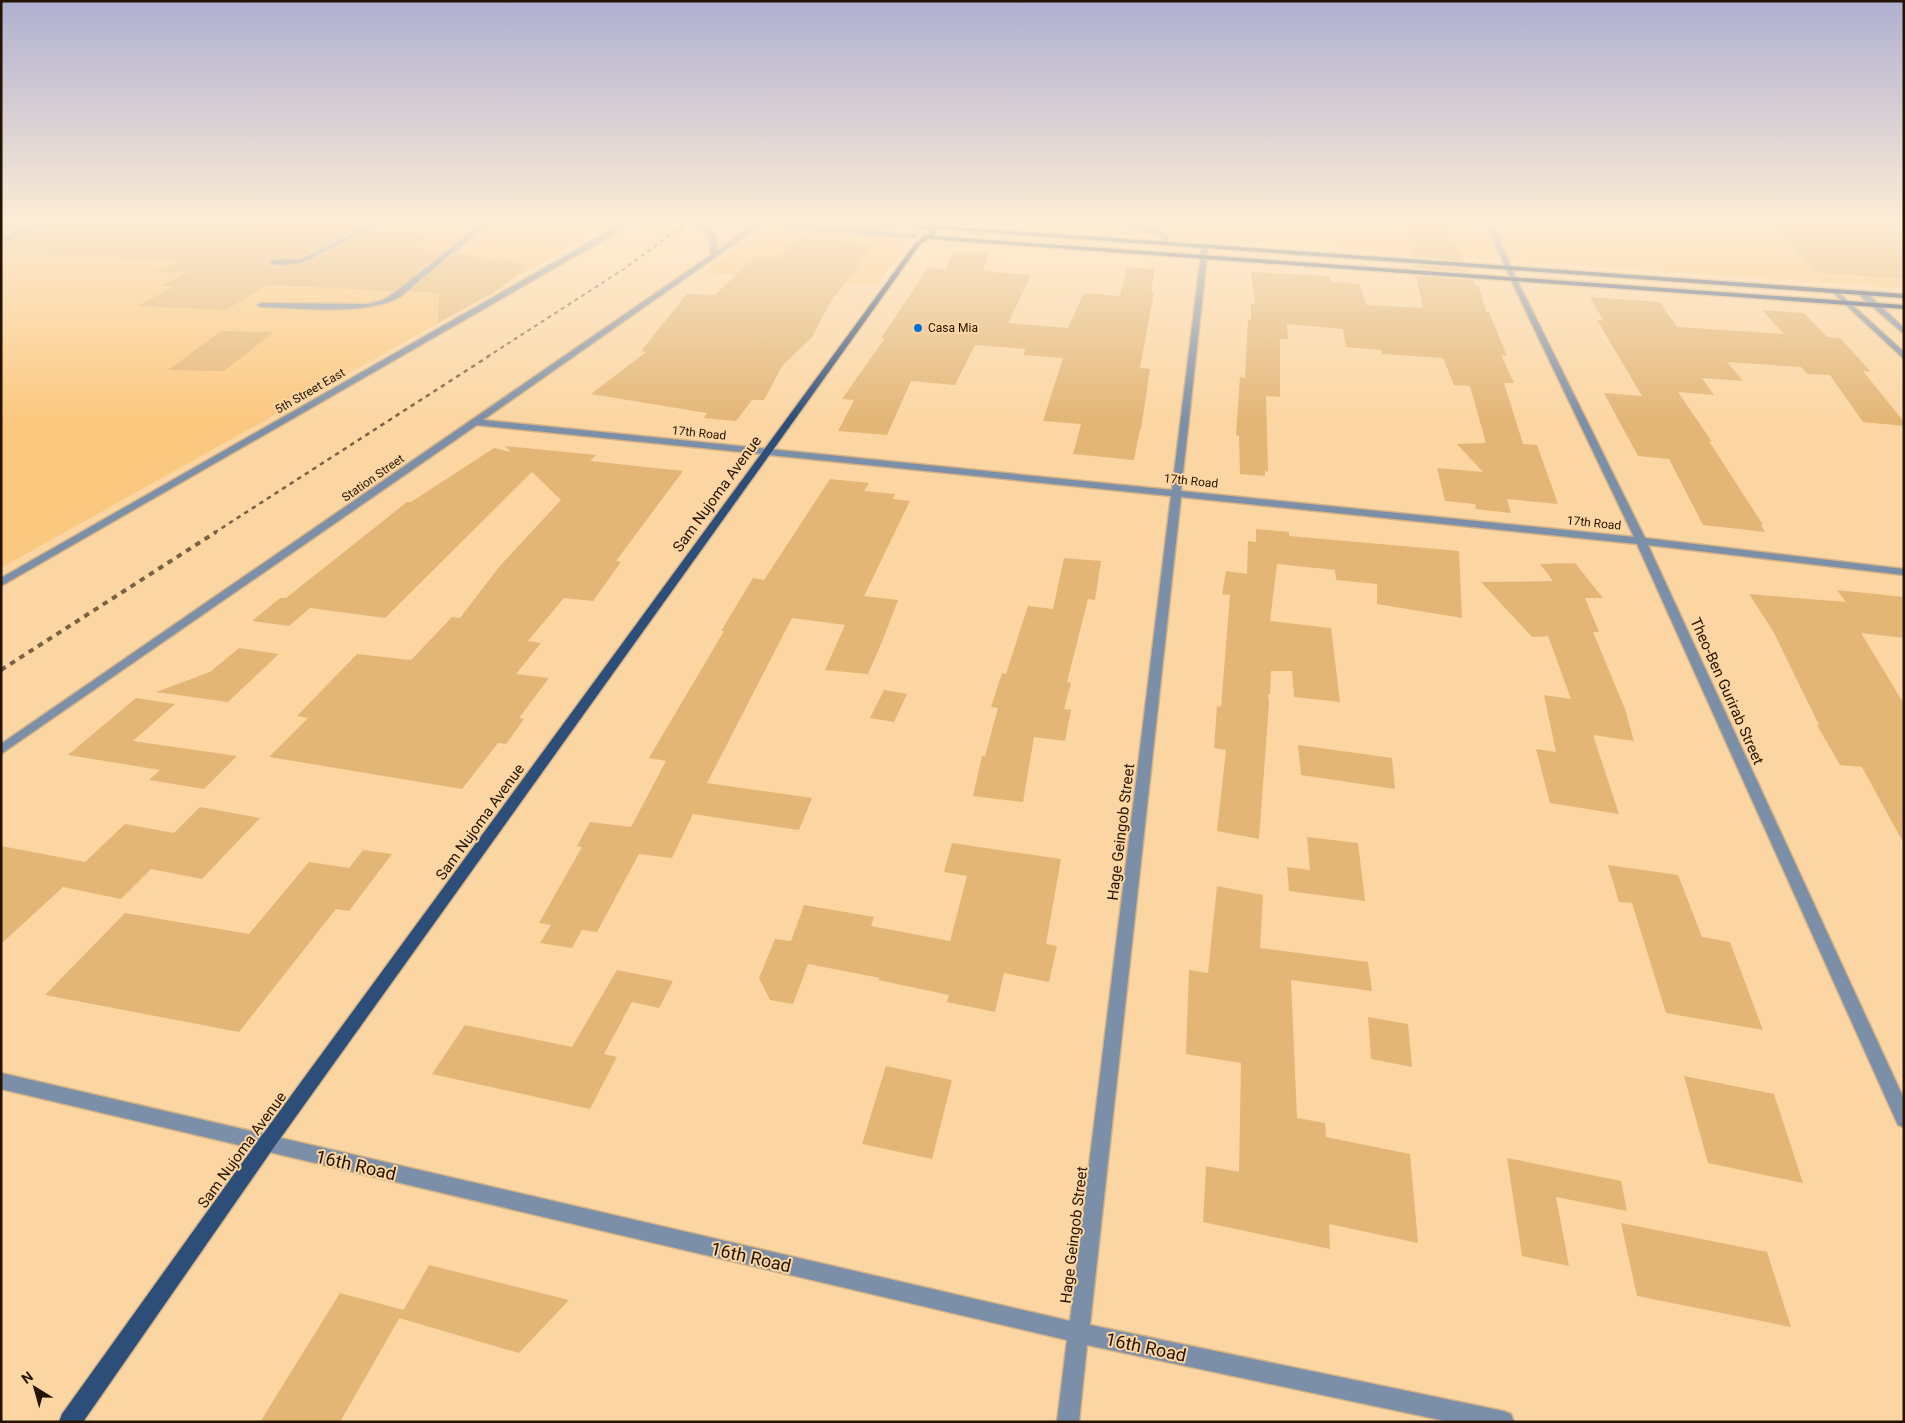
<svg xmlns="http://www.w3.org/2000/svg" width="1905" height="1423" font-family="Roboto,sans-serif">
<rect width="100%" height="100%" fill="#fbd6a3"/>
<path fill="#fbc880" d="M1,221h494l76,5 9,5v9l-138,81 -441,247z
M1005,221h899v67l-809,-57 -80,-6z
M763,227l149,11 -36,47 -172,-12z"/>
<path fill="#e3b676" d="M1,221h38l-38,16z
M52,221h314l-16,7 7,1 -56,28 -25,1 -9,3 1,3 9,3 29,-4 65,-33 66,3 -22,14 28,5 -49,39 -127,-6 -41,25 -88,-4 36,-20h-12l25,-14h-33l26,-11 -179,-8v-7z
M1765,221h125l14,11v47l-89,-7z
M1404,222l41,2 19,37 -52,-4z
M797,237l77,5 -16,22h3l-29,35 -20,38 -30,29 -18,34h-12l-16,21 -32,-3 3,-5 -116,-19 55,-42 -5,-1 46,-57 28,1 41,-39 23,1z
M953,252l36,1 -6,18 48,4 -23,48 60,5 16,-35 36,3 7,-29 28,2 -4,23h3l-14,76 10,1 -9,60h-1l-6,31 -61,-6 8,-30 -38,-3 20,-63 -40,-3 3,-6 -51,-4 -20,40 -44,-4 -24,54 -49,-4 16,-31 -12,-1 43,-61h-4l47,-70 18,1z
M455,253l75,12 -32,25 -60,33 1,-30 -29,-2z
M1413,265l55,4 1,3 -55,-4z
M1251,272l79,4 1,6 29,2 6,21 57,3 -7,-32 57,4 3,6h3l7,26h3l18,44 -6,-1 13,28h-10l19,61 14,1 21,59 -51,-5 4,14 -35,-4 -1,-5 -30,-3 -8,-33 46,4 -26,-28 29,-1 -16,-57 -16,-1 -11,-27 -61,-4 -1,-4 -35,-3 -3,-18 -56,-5 1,15h-8v58l-14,-1 2,76 -3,-1v5l-25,-2 -1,-38 -3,-1 4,-58 5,1 3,-59 3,1v-16h4z
M1590,297l70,5 17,25 107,7 -22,-24 42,3 23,24 13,1 31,34 -8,-1 41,51v4l-41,-4 -33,-47 -23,-1 -6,-7 -74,-5 16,19 -41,-3 12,17 -36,-3 34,50 -3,-1 54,84h-2l4,7 -62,-7 -34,-66 -31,-3 -34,-63 38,3 -45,-76h6z
M221,331l53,1 -50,39 -56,-1z
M505,446l91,9 -6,6 93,10 -67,90 5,1 -28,39 -29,-3 -36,43 13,2 -25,31 33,4 -30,40 5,1 -18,25 -8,-1 -36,46 -193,-32 39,-39 -11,-2 60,-62 54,6 41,-43 8,1 39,-51 62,-67 -29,-28 -147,146 -75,-10 -21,18 -37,-5 28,-23h6l121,-96h4l83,-54 17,4z
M830,479l39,4 -5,8 31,3 -2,5 17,2 -46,95 34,4 -14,37 -16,37 -43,-4 20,-45 -53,-7 -85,165 105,15 -13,32 -106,-16 -21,44 -33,-4 -42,78 -15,-2 -10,18 -32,-5 11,-18 -12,-2 43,-76 -5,-1 13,-24 41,5 35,-66 -17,-3 75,-127h-3l32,-53 11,2z
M1256,529l33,3v4l170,15 3,67 -85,-14v-20l-41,-4 -1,-10 -58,-6 -7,57 61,7 9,74 -46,-5 -2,-26h-21l-1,23h-2l1,10 -10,135 -42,-8 9,-81 -12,-2 3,-42 4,1 9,-112 -8,-1 4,-23 21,3 1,-33 8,1z
M1064,558l37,3 -6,39 -7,-1 -21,83 4,1 -7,26 7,1 -6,31 -31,-4 -11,65 -50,-6 9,-40h3l13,-48 -7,-1 11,-34 4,1 22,-68 25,3z
M1575,563l28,35h-18l14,34h-6l32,77 9,32 -41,-6 26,79 -69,-11 -14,-54 20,3 -12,-57 27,4 -23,-63 -16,1 -51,-55 72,-1 -13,-17z
M1837,590l67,7v41l-43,-5 43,71v140l-42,-77 -22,-2 -23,-40h2l-46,-94 -24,-37 97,8z
M239,648l40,6 -51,48 -72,-10 54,-20z
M884,690l23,4 -13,28 -24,-4z
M136,698l39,6 -42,37 104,15 -33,33 -55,-9 11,-10 -92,-15z
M1298,745l94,13 3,31 -94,-14z
M200,807l60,11 -58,61 -51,-10 -30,30 -58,-12 -62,57v-98l84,16 40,-38 49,9z
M1307,837l51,6 7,58 -76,-10 -2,-24 23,3z
M952,843l109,16 -15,85 11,2 -8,36 -45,-9 -9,39 -48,-10 2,-7 -71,-15 2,-2 -72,-14 -15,40 -23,-4 -11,-22 16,-39 16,2 13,-36 70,12 -3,9 79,15 17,-65 -23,-4z
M363,850l29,4 -43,57 -13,-2 -97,123 -194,-37 80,-82 124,21 60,-72 40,6z
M1608,865l70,10 24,62 28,5 33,88 -97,-17 -34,-110 -13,-1z
M1217,886l46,9 -3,53 108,14 4,29 -81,-11 6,138 28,5 1,14 84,17 8,89 -89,-19 1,25 -127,-27 3,-56 33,6 2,-109 -55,-9 3,-84 19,3z
M617,970l56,11 -14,27 -27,-6 -28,52 13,3 -27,52 -158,-35 33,-49 107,22z
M1368,1017l40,7 4,43 -41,-8z
M886,1066l66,14 -20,79 -70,-15z
M1684,1076l90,18 29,89 -95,-20z
M1507,1158l114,23 6,30 -71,-14 13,69 -47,-10z
M1621,1223l146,29 24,75 -154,-31z
M429,1265l140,35 -50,53 -120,-35z
M340,1293l64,17 -64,112h-80z"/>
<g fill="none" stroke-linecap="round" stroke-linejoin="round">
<defs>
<path id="minor" d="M43,221h7l-49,23v-5z
M377,221h7l-78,40c-11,3 -27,7 -37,1 8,-5 22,-1 33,-3z
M485,221h6l-91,76c-33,19 -100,11 -139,10l-4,-2 4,-2 107,1 15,-4 11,-7z
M624,221l133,1 9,-1 -1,2 149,11 3,2 -3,2 -154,-12 -277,194 689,70 30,-243 3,-2 3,2 -27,244 453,46 -123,-257 -26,-59h6l26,59 128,258 259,31v6l-256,-30 256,554v28l-6,-2 -261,-581 -456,-47 -91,828 413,86 8,3 3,8h-64l-363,-77 -8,77h-22l10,-82 -1066,-251v-16l1069,248 101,-825 -694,-71 -476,329v-10l710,-489 -1,-19 -16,-12 -61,-1 -632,363v-8l624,-356zM702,225l50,1 -35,25 -1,-16z
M829,221l88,3 3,2 -3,2 -85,-5z
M1059,221c21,-2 94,1 109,15v8l-5,1 -1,-8c-20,-13 -75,-12 -100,-14z
M1833,291h4l67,61v7l-71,-66z
M1859,291h6l39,37v6l-45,-39z"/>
<path id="major" d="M938,221h6l-3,5 963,68v4l-966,-69 -5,7 971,69v4l-975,-70 -8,4 -649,907 -189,272h-24l3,-8 198,-276 657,-897 5,-3v-2l5,-1 5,-6 -17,-2v-2h20z"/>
</defs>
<use href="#minor" stroke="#d4b386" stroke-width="3"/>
<use href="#major" stroke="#d4b386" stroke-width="3"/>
<use href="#minor" fill="#7c8fa8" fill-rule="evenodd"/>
<use href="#major" fill="#2d4e79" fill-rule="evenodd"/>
<path stroke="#796141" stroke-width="2" stroke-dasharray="4 4" stroke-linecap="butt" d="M487,357l137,-88 65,-48"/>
<path stroke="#796141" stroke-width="2.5" stroke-dasharray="4.5 4.5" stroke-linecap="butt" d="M214,533l275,-177"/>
<path stroke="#796141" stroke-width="4" stroke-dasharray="5.5 5.5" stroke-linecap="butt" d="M1,670l215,-138"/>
</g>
<linearGradient id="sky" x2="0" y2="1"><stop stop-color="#afb0d1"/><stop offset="0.53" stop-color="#fdedd6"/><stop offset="1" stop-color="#fdedd6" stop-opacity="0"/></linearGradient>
<rect width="1905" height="420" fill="url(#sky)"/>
<circle fill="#046fd7" stroke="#fbd6a3" stroke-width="2" cx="918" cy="328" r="5"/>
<g text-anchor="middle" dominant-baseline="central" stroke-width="4" stroke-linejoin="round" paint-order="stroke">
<g font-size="12" fill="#231300" stroke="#fbd6a3" text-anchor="start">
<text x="928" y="328">Casa Mia</text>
</g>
<g font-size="12" fill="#231300" stroke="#fbd6a3">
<text transform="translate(310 391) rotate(-30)">5th Street East</text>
<text transform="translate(699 433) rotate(6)">17th Road</text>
<text transform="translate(373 478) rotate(-35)">Station Street</text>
<text transform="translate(1191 481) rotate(6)">17th Road</text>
<text transform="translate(1594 523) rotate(6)">17th Road</text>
</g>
<g font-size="15" fill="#231300" stroke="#fbd6a3">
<text transform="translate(717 494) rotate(-54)">Sam Nujoma Avenue</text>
<text transform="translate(1727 691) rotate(66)">Theo-Ben Gurirab Street</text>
<text transform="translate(480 822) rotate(-54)">Sam Nujoma Avenue</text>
<text transform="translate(1121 832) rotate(-83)">Hage Geingob Street</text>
<text transform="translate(242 1150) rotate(-54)">Sam Nujoma Avenue</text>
<text transform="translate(1074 1235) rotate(-83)">Hage Geingob Street</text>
</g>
<g font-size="18" fill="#231300" stroke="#fbd6a3">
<text transform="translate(356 1165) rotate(13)">16th Road</text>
<text transform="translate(751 1257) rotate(13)">16th Road</text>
<text transform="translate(1146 1347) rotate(12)">16th Road</text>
</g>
</g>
<rect width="1905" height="1423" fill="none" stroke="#231300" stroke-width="5"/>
<g transform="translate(35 1388) rotate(323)" stroke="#fbd6a3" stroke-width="4" paint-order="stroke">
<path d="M0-4L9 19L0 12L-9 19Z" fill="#231300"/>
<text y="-8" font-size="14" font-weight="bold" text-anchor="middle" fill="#231300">N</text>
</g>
</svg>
